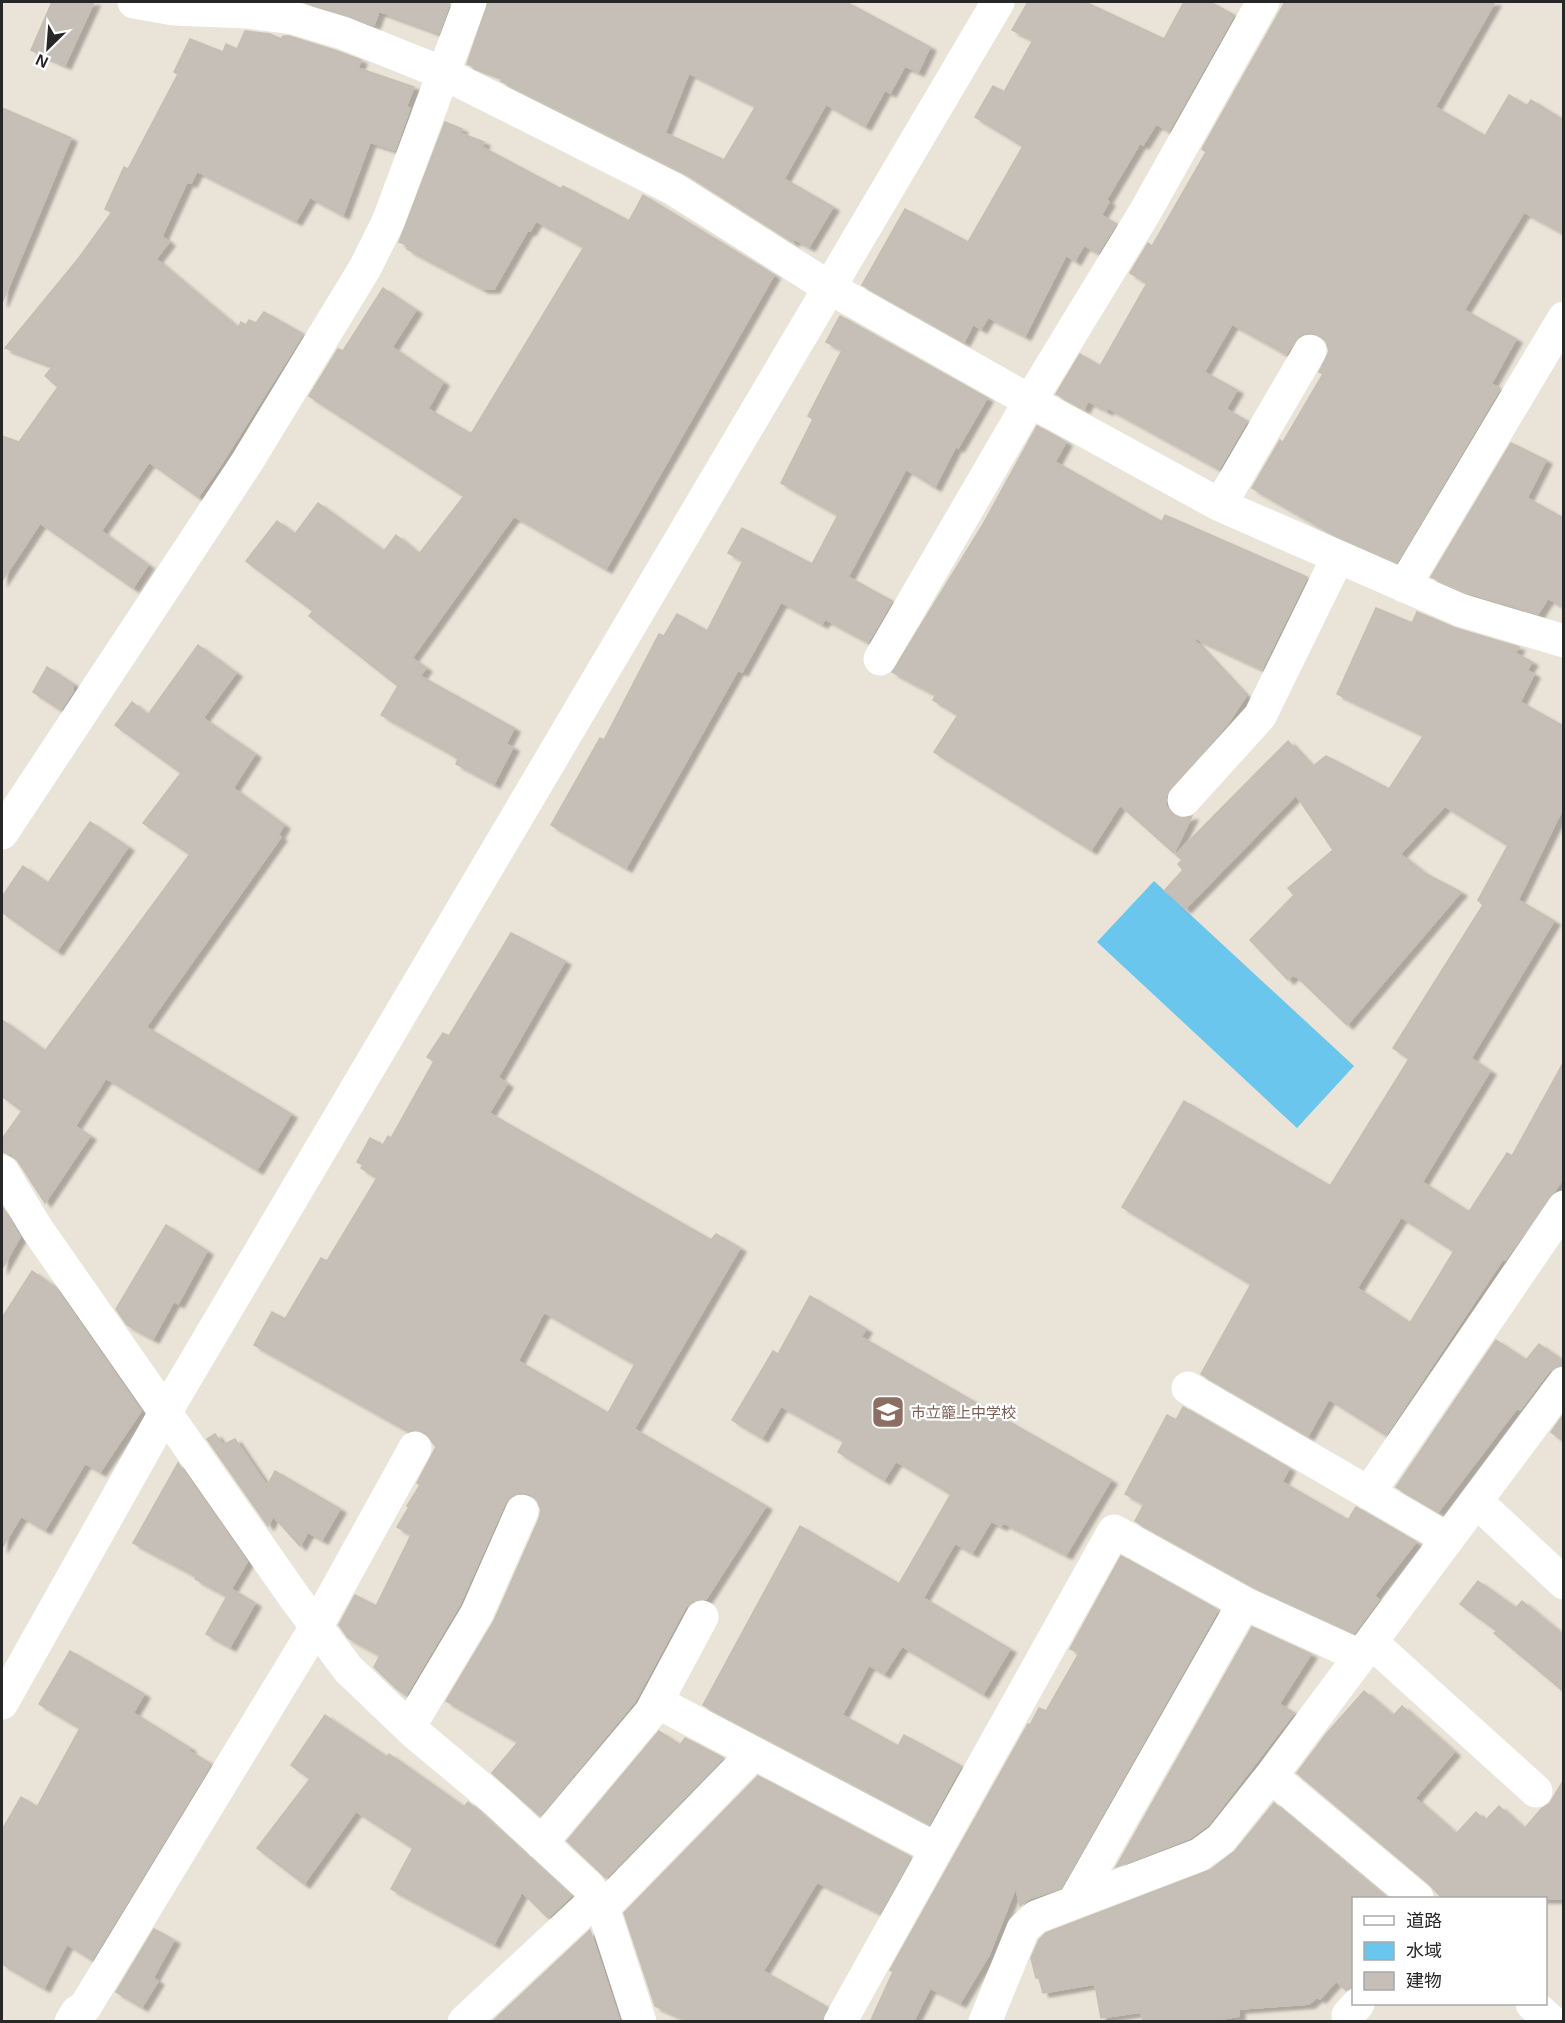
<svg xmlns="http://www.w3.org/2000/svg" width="1565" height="2023" font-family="Arial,'Noto Sans JP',sans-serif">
<defs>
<filter id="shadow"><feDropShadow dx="6" dy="4" stdDeviation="1.5" flood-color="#0004"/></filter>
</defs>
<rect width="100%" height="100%" fill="#eae3d8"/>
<path fill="#6ac6ed" d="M1154,881l200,185 -57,62 -200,-186z"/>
<path fill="#c5bfb8" stroke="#c5beb2" stroke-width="1.5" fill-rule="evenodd" filter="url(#shadow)" d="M52,2h42l-29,63 -34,-15z
M303,2h147l-11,31 -60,-22 -5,14z
M488,2h358l84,45 -12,25 -13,-6 -15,27 -5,-3 -20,36 -39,-22 -42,75 49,28 -24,40 -15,-8 -1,3 -110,-70 -182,-91 1,-4 -35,-13zM689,73l67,33 -32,54 -59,-27z
M1028,2h57l79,37 20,-37h26l24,13 -65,116 -13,-7 -13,21 -3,-2 -34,57 3,2 -8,13 15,9 -18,29 -14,-8 -9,16 -9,-6 -41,81 -37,-19 -7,12 -8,-5 -9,18 -102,-57 43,-76 63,33 55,-96 -48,-29 18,-31 11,6 29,-52 -21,-10z
M1285,2h210l-60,105 50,29 24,-41 18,11 4,-6 32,20v113l-39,-21 -60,98 52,29 -25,45 9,4 -2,4 -101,170 -65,-28 -80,-46 28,-48 3,2 40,-68 -4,-2 10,-21 -3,-10 -7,-6 -9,-3 -10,3 -14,19 -54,-30 -28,48 33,18 -11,19 21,12 -28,48 -111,-61 -1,3 -19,-10 -4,8 -28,-15 24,-40 20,12 47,-83 -17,-10 18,-30 4,3 54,-94 -4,-3z
M245,31l25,3 11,5 2,-3h6l48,15 24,9 -3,8 56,19 -8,20 4,1 -15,42 -25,-8 -27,73 -33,-18 -14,24 -99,-50 -6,12 -4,-1 -25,54 7,6 -13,17 82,69 3,-6 5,3 3,-5 7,3 8,-11 39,22 -83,132 -22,31 -49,-35 -48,69 47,34 -15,23 -93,-65 -38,58v-145l17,6 39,-55 -13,-11 8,-10 -48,-18 73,-89 34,-47 -7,-3 19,-42 4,2 50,-95 -4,-2 16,-33 33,13 3,-8 11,5z
M2,108l69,30 -69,165z
M445,122l17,7 -2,4 24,9 -2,5 79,42 2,-3 66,35 14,-26 131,80 -168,294 -92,-53 -102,142 14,10 -6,8 94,52 -8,16 7,3 -19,37 -38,-20 2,-5 -15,-10 -62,-34 17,-29 -89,-70 4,-5 -67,-50 31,-40 18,13 23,-31 66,48 12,-16 23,19 45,-58 -155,-100 29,-47 5,2 40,-63 33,22 -24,37 51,35 -15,27 43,25 113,-187 -48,-26 -6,10 -2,-1 -34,59h-11l-76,-40 3,-3 -11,-4z
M840,316l147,82 -29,50 -2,-2 -21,41 -29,-18 -58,108 44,24 -24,41 -43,-23 -3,5 -41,-22 -39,70 -4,-2 -112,198 -75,-43 49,-87 4,2 55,-106 5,2 13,-22 30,17 36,-70 -15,-8 14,-25 70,36 26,-49 -57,-32 32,-64 -5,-3 34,-66 -16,-8z
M1037,426l29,16 -11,20 107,60 3,-7 142,62 -45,92 -73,-34 57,61 -18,27 -62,73v10l6,8 9,4 11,-2 -18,37 -54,-48 -29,45 -157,-98 24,-37 -25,-15 3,-5 -44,-23 90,-146z
M1511,443l35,17 -19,38 36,20v89l-15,-9 -10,16 -72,-22 -35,-15z
M1376,608l36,15 5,-11 38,16 64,19 -4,6 17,9 -5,8 7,4 -14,28 43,24v82l-45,92 36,21 -83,137 19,13 -68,111 47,30 38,-59 5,3 51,-93v116l-58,81 -2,-1 -117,176 -57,-36 -21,37 -107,-62 50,-90 -129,-77 62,-106 146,85 79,-127 -16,-11 90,-143 -5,-5 30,-55 -63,-39 -45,48 26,20 35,18 -114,133 -50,-48 -4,-2 -5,5 -38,-40 44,-45 -6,-7 45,-38 -37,-55 -111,114 -20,-19 18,-20 -5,-6 4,-4 -6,-6 112,-113 24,26 14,-11 63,33 35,-54 -87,-41zM1401,1217l53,34 -44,72 -53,-35z
M198,645l38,28 -33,45 52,36 -22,34 51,37 -6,10 3,2 -135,190 145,87 -34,56 -151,-92 -31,48 15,10 -45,67 -27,-42 -7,-7 -9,-2v-13l20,-28 -20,-15v-76l43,31 145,-197 -47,-31 38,-50 -66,-48 17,-23 16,13z
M47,667l26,17v7l-12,19 -28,-18z
M90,822l38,25 -71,104 -55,-39v-15l21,-31 25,17z
M511,933l54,28 -67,116 9,7 -18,29 222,127 5,-6 24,14 -106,181 132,77 -60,93 -13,2 -8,7 -50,93 -95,115 -48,-43 26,-31 -72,-41 48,-80 45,-102 2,-9 -4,-10 -7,-6 -9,-2 -10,4 -6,7 -45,101 -54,91 -9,-6 -23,-22 6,-12 -32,-17 -9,-13 16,-30 21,11 35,-71 -14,-8 12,-20 -2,-1 13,-21 -3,-2 19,-36 -11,-15 -17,-1 -154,-86 18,-33 13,7 36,-61 6,3 50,-83 -16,-10 2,-3 -6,-3 13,-24 13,7 5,-9 3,2 43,-77 -7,-4 16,-24 6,3zM544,1312l91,52 -27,49 -90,-52z
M2,1206l18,31 -18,32z
M166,1225l41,26 -29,53 -4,-3 -21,38 -26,-14 -11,-16z
M32,1271l23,16 86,124 -41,61 -15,-9 -40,67 -24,-14 -19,32v-230z
M810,1296l56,33 -5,8 250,143 -45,75 -62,-32 -3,3 -10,-5 -19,32 -17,-10 -32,55 87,51 -27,45 -81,-48 -18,28 -15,-9 -27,50 56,31 6,-11 57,31 -32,58 -226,-119 97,-179 99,58 52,-90 -55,-33 -12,19 -46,-28 6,-11 -63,-35 -19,32 -30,-18 41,-69 5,3z
M1496,1340l30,20 13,-16 24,17v4l-14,6 -29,39 -3,-2 -79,104 -42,-25z
M1183,1407l106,61 -7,14 66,38 8,-13 60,35 -42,54 5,4 -25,33 -102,-47 -117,-65 9,-17 -19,-10 42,-79 9,5z
M1563,1415v26l-12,-9z
M215,1434l8,11 12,-6 32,47 8,-15 65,38 -18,31 -14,-8 -8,14 -27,-30 -5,10 -61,-87z
M178,1463l69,99 -16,27 24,14 -25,44 -24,-13 21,-38 -32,-17 1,-3 -63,-33z
M1121,1556l97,54 -157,278 -32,11 -9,7 -4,-19 -27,68 -29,48 -30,-15 -17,34h-43l23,-50 -3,-2 138,-246 2,1 9,-17 7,3 33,-58 -9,-4z
M1478,1581l38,27 6,-7 41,34v56l-69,-58 3,-2 -37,-27z
M1252,1627l59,27 -32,50 15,9 -86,112 -18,13 -74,29z
M70,1651l74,43 -11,19 57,35 -1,3 22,13 -119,196 -25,-16 -23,44 -42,-24v-134l19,-33 16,10 43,-79 -41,-24z
M1364,1691l29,25 9,-10 52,46 -39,46 41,36 20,-22 9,9 14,-15 25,23 17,-20 9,-6 13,-22v118h-120l-14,-15 -132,-111 30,-40z
M325,1715l62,42 2,-3 75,53 4,-5 103,94 -23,22 -26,-26 -28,52 -103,-55 22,-41 -57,-37 -52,73 -47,-36 53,-69 -19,-14z
M659,1731l21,14 5,-7 38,20 -117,120 -39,-37z
M758,1776l153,81 -31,56 -63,-31 -54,89 64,36 -6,15h-130l-36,-16 -31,-93z
M1274,1803l114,96h-35v87l-7,4 -10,-9 -16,18 -3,-2 -8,7 -70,5v7l-34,6h-62l-2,-10 -40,6 -6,-34 -52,9 -4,-15h-3l-5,-20 8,-18 7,-7 164,-63 25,-19z
M154,1929l20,11 -21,38 5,3 -16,26 -26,-15z
M590,1930l30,92h-128z"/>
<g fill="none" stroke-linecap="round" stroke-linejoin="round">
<path stroke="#fff" stroke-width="33" d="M134,2l40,7 73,3 46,6 50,15 100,40 231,116 156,99 200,113 190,104 240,105 104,31
M1220,505l90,-154
M1404,586l160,-268
M880,659l150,-258 115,-189 118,-210
M1184,800l76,-84 78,-159
M2,833l245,-371 118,-194 23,-46 82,-220
M2,1171l35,58 258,369 53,71 67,64 79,66 94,87 15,22 37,114
M1188,1388l260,151
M1370,1491l194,-284
M1476,1501l88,82
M1371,1642l165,149
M657,1702l279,147
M2,1703l163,-290 833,-1411
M409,1727l68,-114 45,-102
M1271,1776l146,122
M541,1843l110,-131 51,-95
M1074,1902l170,-299
M603,1908l151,-155
M1532,2004l20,18
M1348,2015l10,-11
M71,2022l6,-10 8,-5 231,-380 99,-179
M464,2022l133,-124
M840,2022l274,-491 130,72 116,53
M985,2022l38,-93 13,-12 163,-62 22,-16 50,-63 293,-393"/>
</g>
<defs>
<symbol id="school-square" viewBox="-11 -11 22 22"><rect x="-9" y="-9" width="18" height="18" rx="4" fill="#8d6e63" stroke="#fff"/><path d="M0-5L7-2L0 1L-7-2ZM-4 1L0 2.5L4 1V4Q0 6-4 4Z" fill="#fff"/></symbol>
</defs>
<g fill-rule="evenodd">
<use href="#school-square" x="869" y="1393" width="38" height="38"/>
</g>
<g text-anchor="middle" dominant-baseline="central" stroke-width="4.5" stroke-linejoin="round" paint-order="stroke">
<g font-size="15" fill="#785e54" stroke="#fff" text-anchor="start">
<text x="911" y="1412">市立籠上中学校</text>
</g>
</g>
<rect width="1565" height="2023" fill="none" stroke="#272727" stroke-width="6"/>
<rect x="1352" y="1897" width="195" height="108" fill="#ffffff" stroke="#a9a9a9" stroke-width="1.5"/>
<rect x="1364" y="1916" width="30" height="9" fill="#ffffff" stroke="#a9a9a9" stroke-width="1.5"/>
<text x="1406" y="1927" font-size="18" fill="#272727">道路</text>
<rect x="1364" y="1942" width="30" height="18" fill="#6ac6ed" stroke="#a9a9a9" stroke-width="1.5"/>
<text x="1406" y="1957" font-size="18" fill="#272727">水域</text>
<rect x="1364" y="1972" width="30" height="18" fill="#c5bfb8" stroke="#a9a9a9" stroke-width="1.5"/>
<text x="1406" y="1987" font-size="18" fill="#272727">建物</text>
<g transform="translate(48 48) rotate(205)" stroke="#ffffff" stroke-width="4.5" paint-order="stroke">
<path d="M0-4.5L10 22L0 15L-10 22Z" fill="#272727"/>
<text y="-9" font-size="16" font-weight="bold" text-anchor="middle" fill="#272727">N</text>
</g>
</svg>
